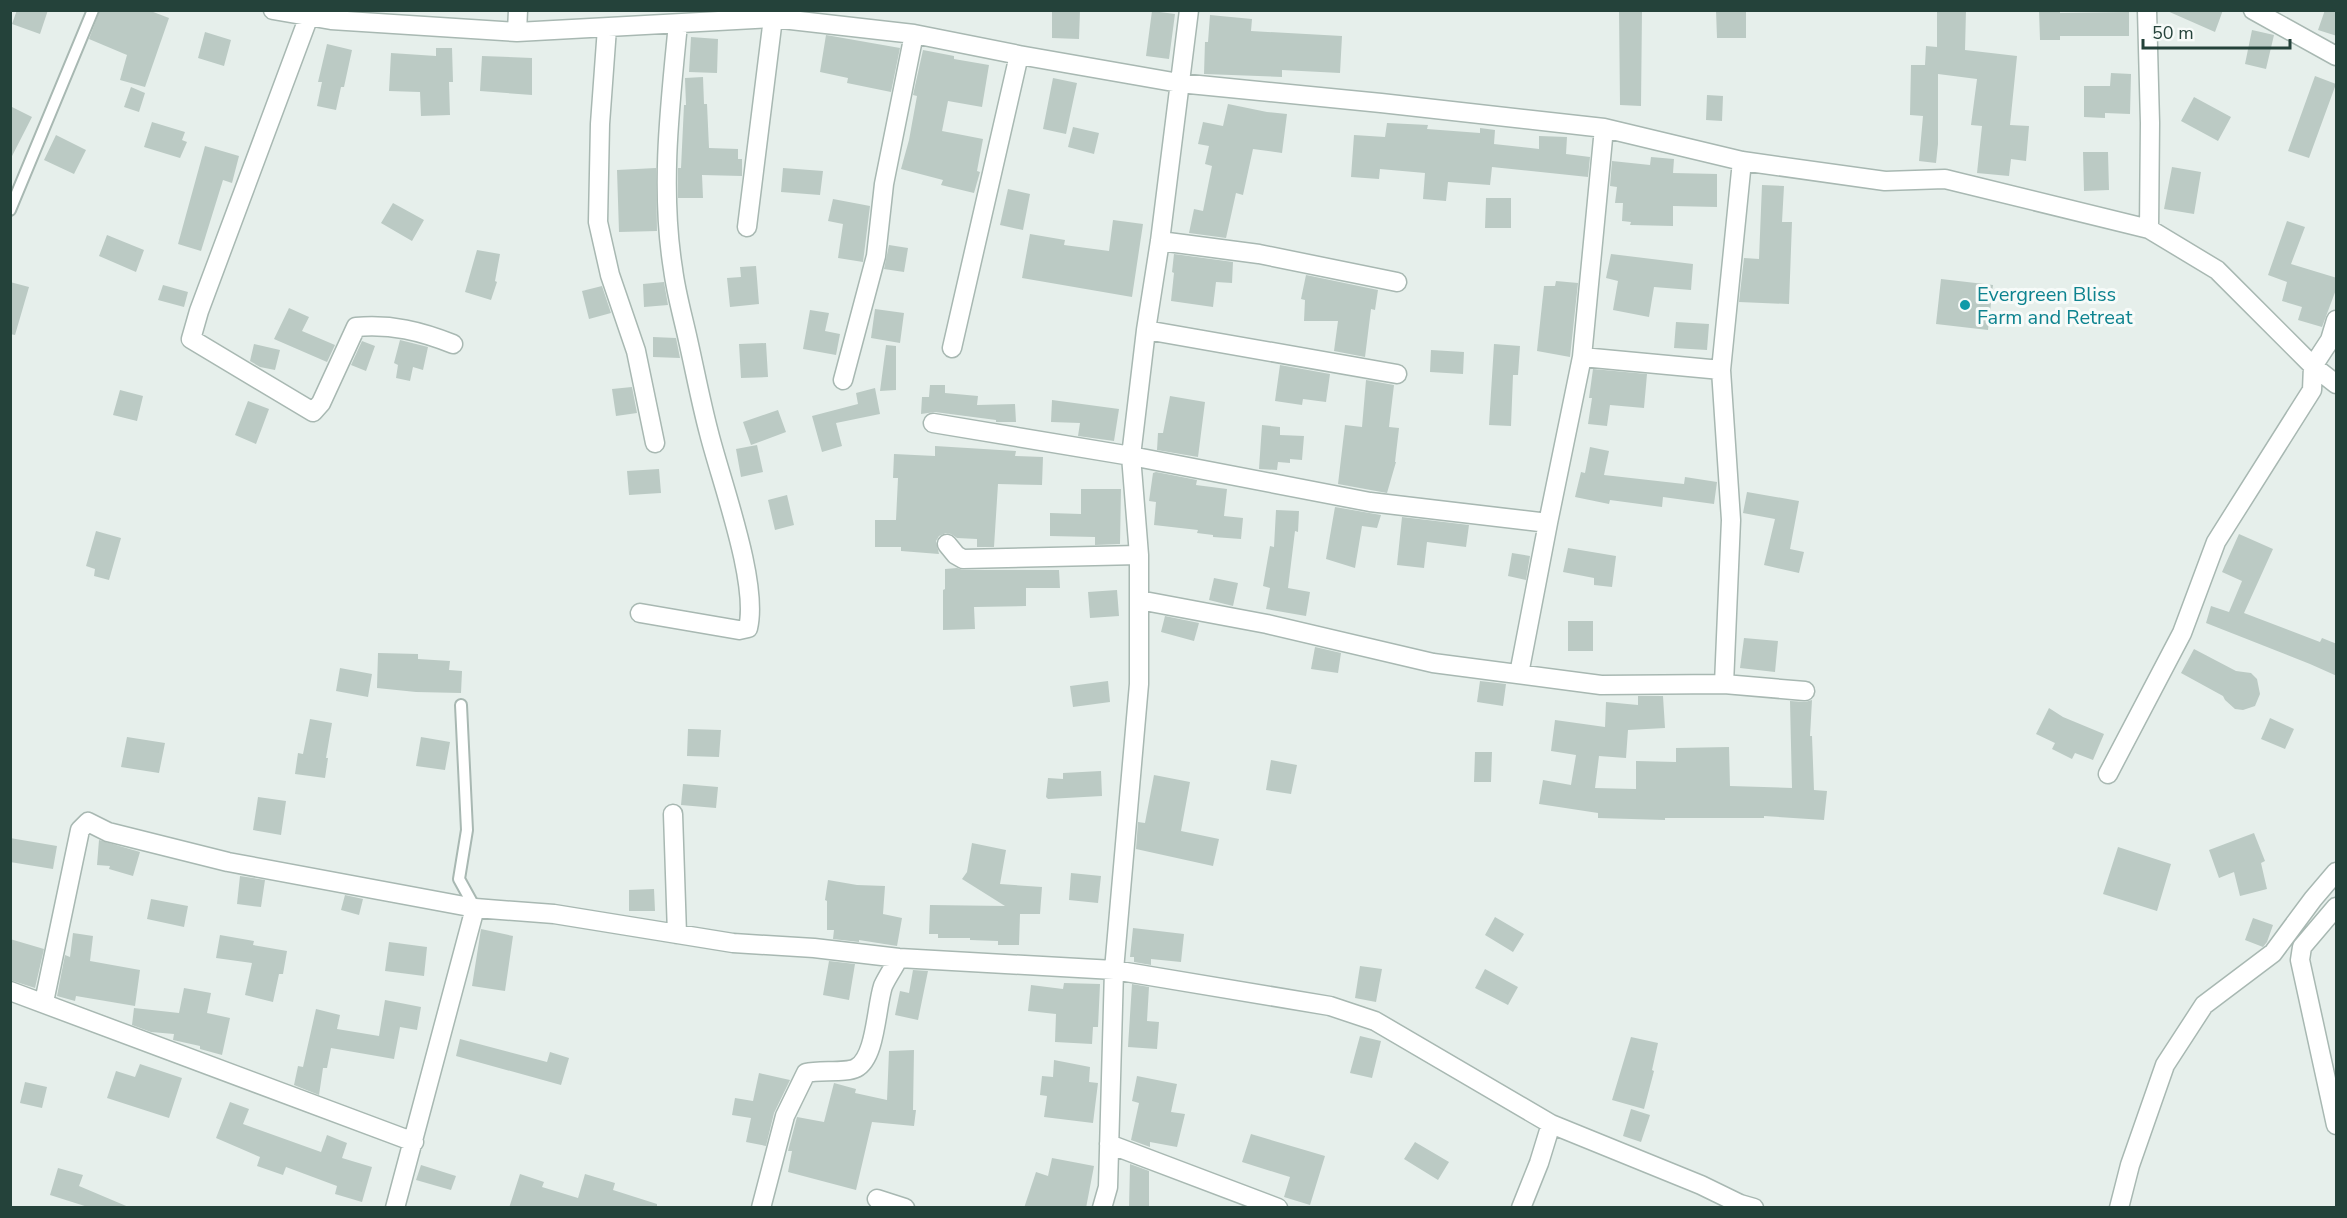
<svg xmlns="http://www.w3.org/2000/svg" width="2347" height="1218" font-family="'Nunito Sans',sans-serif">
<rect width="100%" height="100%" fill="#e6efeb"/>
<path fill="#bbcac4" d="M17,10h31l-8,24 -28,-10z
M100,10h48l21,8 -24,69 -25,-7 7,-25 -38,-16z
M1052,10h28l-1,29 -27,-1z
M1619,10h23l-1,96 -21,-1z
M1716,10h30v28h-29z
M1937,10h29l-1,40 52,6 -7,69 19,1 -3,35 -15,-2 -2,17 -32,-3 5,-47 -11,-1 6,-46 -39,-5v70l-2,19 -17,-2 4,-45 -13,-1 1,-50h14l1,-19 11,1z
M2039,10h21v3l69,-1v24h-69v4h-20z
M2165,10h58l-8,22z
M2325,10h12v26l-19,-6z
M1152,11l23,3 -6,45 -23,-3z
M1210,15l42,4 -1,12 91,5 -2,37 -58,-3v7l-78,-3 1,-32h3z
M2252,30l22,5 -8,34 -21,-5z
M205,32l26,8 -7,26 -26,-8z
M826,35l74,13 -9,44 -44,-9 1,-5 -28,-6z
M691,37l27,2 -1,34 -28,-1z
M327,44l25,6 -8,37h-3l-5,23 -19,-4 5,-24h-4z
M436,48h16l1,34h-4l1,33 -29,1 -1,-24 -31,-1 2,-38 45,3z
M923,50l31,6v3l35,6 -7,42 -34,-6 -6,30 41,8 -6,32 3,1 -6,21 -33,-8 2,-5 -42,-11 8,-29 8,-44 -4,-1z
M482,56l50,2v37l-52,-4z
M2111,73l20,1 -1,40 -25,-1v5l-21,-1v-31h26z
M2315,76l21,8 -27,74 -21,-7z
M703,77l1,27h3l2,44 29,1v10h4v17l-40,-1 1,23h-25v-30h3l3,-63h2l-1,-27z
M1053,78l24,5 -11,51 -23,-5z
M131,87l14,6 -6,19 -15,-5z
M1707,95l16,1 -1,25 -16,-1z
M2194,97l37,20 -13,24 -37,-20z
M1228,104l39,8 20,2 -5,39 -29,-4 -10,46 -7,-2 -10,45 -37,-5 5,-24 9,2 9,-45 -7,-2 4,-18 -11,-2 5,-22 20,4z
M10,106l22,11 -22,43z
M152,122l33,10 -3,8 5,2 -7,16 -36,-11z
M1387,123l41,2 -1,4 53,4v-5l15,2 -1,14 45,5v-13l28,1 -1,17 24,3 -2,20 -96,-10 -2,18 -42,-3 -2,19 -23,-2 2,-26 -45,-4 -1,10 -28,-2 3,-42 31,2z
M1073,127l26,6 -5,21 -26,-7z
M56,135l30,15 -12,24 -30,-14z
M205,146l34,10 -7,27 -9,-3 -22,71 -23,-7z
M2083,152h25l1,38 -25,1z
M1651,157l23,2 -1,14 44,1v33l-44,-1v20l-43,-1 1,-3 -9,-1 1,-18h-8l2,-16 -7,-1 2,-25 38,4z
M2172,167l29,5 -7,42 -30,-5z
M656,168l1,63 -38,1 -2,-62z
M783,168l40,3 -3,24 -39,-3z
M1762,185l22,1 -2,36h10l-3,82 -50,-2 5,-44 15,1z
M1008,189l22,5 -7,36 -23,-5z
M1486,198h25v30h-26z
M833,199l37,7 -7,56 -25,-4 5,-34 -15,-3z
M393,203l31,17 -12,21 -31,-18z
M1113,220l30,4 -11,73 -110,-19 8,-44 35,6 -1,5 45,6z
M2287,221l18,6 -14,37 46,14v9l-15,40 -24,-7 4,-13 -20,-6 5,-19 -19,-7z
M107,235l37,15 -8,22 -37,-16z
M889,245l19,3 -4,24 -20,-3z
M477,250l23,4 -5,27 2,1 -6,18 -26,-8z
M1174,254l59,8 -1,21 -16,-1 -3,25 -42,-6 3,-28 -2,-1z
M1611,254l82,10 -2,26 -37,-3 -5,30 -36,-7 5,-29 -12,-3z
M756,266l3,38 -29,3 -3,-29 14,-1 -1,-10z
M1306,275l72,15 -3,20 -4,-1 -6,48 -31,-6 4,-30h-34l1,-21 -4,-1z
M1941,279l52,6 -5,45 -52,-6z
M1556,281l22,2 -8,74 -33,-6 7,-65h11z
M10,282l19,5 -14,48 -5,-1z
M664,282l4,23 -24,2 -1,-23z
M163,285l25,7 -4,15 -26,-7z
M602,286l9,27 -22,6 -7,-28z
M289,308l20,9 -7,14 33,14 -8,17 -53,-23z
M875,309l29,4 -4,30 -29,-5z
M810,310l19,3 -4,18 15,3 -4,21 -33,-6z
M1676,322l33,2 -2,26 -33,-2z
M653,337l23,1 4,20 -27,-1z
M400,340l28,7 -5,23 -10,-3 -3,14 -14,-3 2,-13 -4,-2z
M362,341l13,5 -9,25 -15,-6z
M766,343l2,34 -27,1 -2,-34z
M254,344l26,6 -5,20 -15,-3 -10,-6z
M1494,344l26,2 -2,29h-5l-2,51 -22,-1z
M886,345l10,1v44l-16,1z
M1431,350l33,2 -1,22 -33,-2z
M1280,365l50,9 -4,28 -23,-3 -1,6 -27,-4z
M1593,369l54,5 -3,34 -34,-3 -3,21 -19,-2 4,-26h-3z
M1366,380l28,5 -5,42 10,1 -4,34h1l-9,31 -49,-9 7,-59 17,2z
M930,385h15v8l33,3 -1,9 38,-1 1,18h-20v-2l-61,-8 -14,2 1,-17h7z
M632,387l5,26 -21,3 -4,-27z
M875,388l5,26 -44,9 6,23 -20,6 -10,-36 46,-12 -2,-11z
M120,390l23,6 -6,25 -24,-6z
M1170,396l35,6 -7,55 -41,-7 1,-17h5z
M1052,400l67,9 -5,32 -36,-5 2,-13 -29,-1z
M248,401l21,8 -13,35 -21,-9z
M778,410l8,22 -35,13 -8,-23z
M1262,425l18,2v8l24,1 -2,24 -12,-1v4l-12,-1 -1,8 -18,-1z
M757,445l6,27 -22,5 -5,-28z
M935,446l81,5 -1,5 28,1 -1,28 -44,-1 -4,63h-17v-8l-20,-1 -6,-4 -5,-1 -7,3 -3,5 3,13 -38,-3v-4h-26v-27h21l2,-42h-5l1,-24 41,2z
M1590,447l19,4 -5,24 80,9 1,-7 32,5 -3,22 -51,-7 -1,10 -52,-7 -1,4 -34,-7 6,-25 4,1z
M659,469l2,24 -32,2 -2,-24z
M1156,472l41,8 -1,5 31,4 -3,27 19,2 -2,21 -28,-2v-2l-16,-2 1,-3 -44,-5 2,-23 -7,-1 4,-28z
M1081,489h40l-1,55 -25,1v-8l-45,-1v-23l31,1z
M1747,492l52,9 -9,48 14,3 -5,21 -35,-8 11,-46 -32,-6z
M787,495l7,30 -19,5 -7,-30z
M1335,507l46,8 -4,13 -15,-2 -7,42 -29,-9z
M1276,510l23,1 -1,21 -3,-1 -7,57 22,4 -4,24 -40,-7 4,-21 -7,-2 7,-40 4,1z
M1402,517l67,8 -3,22 -39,-5 -3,26 -27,-3z
M96,531l25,7 -12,42 -15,-4 1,-7 -9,-3z
M2239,534l34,15 -29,64 76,29 2,-4 15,6v32l-27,-12 -104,-41 5,-17 18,6 13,-31 -20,-9z
M1568,548l48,8 -4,31 -18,-2v-7l-31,-6z
M1512,553l18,3 -4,24 -18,-4z
M957,568l6,2h96l1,18h-34v18l-52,1 1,22 -32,1v-40l2,-1v-20z
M1214,578l24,5 -5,23 -24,-6z
M1117,590l2,26 -29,2 -2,-26z
M1165,616l34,7 -5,18 -33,-9z
M1568,621h25v30h-25z
M1744,638l34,3 -3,31 -35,-4z
M1315,647l26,6 -3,20 -27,-4z
M2194,649l42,22 15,2 6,6 3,15 -5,12 -12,4 -8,-1 -10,-9 -2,-4 -42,-23z
M378,653l40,1v5l32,2 -1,9 13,1 -1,22 -45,-1 -39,-4z
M340,668l32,6 -4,23 -32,-6z
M1108,681l2,21 -37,5 -3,-21z
M1480,681l26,3 -3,22 -26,-4z
M1638,696h25l2,32 -37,2 -2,28 -27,-2 -4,32 41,1v-28l40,1v-14l53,-1 1,39 62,2 -2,-87 15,1 7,-2 -2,36h2l2,54 13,1 -3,29 -60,-4v2h-99v2l-67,-2v-5l-59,-9 4,-24 28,5 5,-30 -25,-4 4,-31 50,7 1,-25 32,3z
M2049,708l14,9 41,17 -11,26 -18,-7 -3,6 -20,-10 3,-6 -19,-9z
M2270,718l24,11 -9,20 -24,-10z
M310,719l22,4 -6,35h2l-3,20 -30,-4 3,-21 5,1z
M688,729l33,1 -2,27 -32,-1z
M127,737l38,6 -6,30 -38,-6z
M421,737l29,5 -5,28 -29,-4z
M1475,752h17l-1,30h-17z
M1271,760l26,5 -6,29 -25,-4z
M1101,771l1,25 -54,3 -2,-2 2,-19 15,1v-6z
M1154,775l36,7 -9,49 38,8 -6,27 -77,-17 2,-27 7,1z
M683,784l35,3 -2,21 -35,-3z
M258,797l28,4 -5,34 -28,-5z
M2254,833l11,28 -4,2 6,26 -27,7 -6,-24 -15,6 -10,-28z
M10,838l47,8 -4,23 -43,-7z
M99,840l41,12 -7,24 -24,-7 1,-3 -13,-1z
M972,843l34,7 -6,34 42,3 -2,27h-20l-1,31h-21v-4l-28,-1v-2h-32v-4h-9l1,-29 75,1 -43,-27 5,-7z
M2118,847l53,17 -14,47 -54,-17z
M1071,873l30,3 -3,27 -29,-3z
M240,876l25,4 -4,27 -24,-3z
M828,880l29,5 28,1 -2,28 19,4 -5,28 -38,-6v2l-26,-3 1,-9h-7v-29l-2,-1z
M654,889l1,22h-26v-21z
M345,895l18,4 -4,16 -18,-5z
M151,899l37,7 -4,21 -37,-8z
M1495,917l29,17 -11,18 -28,-17z
M2253,918l20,7 -6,17 -4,5 -18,-7z
M1133,928l51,6 -3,28 -30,-3v6l-17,-3v-5h-4z
M481,929l32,7 -8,55 -33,-5z
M73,933l20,3 -3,25 50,9 -5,36 -59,-10 -1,5 -18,-5 8,-41 5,2z
M220,935l34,6 -1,4 34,6 -4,23h-4l-6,28 -28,-7 7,-32 -36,-5z
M10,939l34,10 -9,39 -25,-8z
M389,942l38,5 -3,29 -39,-5z
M829,961l26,3 -6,36 -26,-5z
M1360,966l22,3 -6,33 -21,-4z
M1485,969l33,18 -10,18 -33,-17z
M913,970l15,1 -10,49 -23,-5 5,-24 9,2z
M1064,983l36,1 -2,43h-5l-1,17 -37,-2 1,-28 -28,-3 3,-26 32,4z
M1132,984l17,3 -2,34 12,1 -2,27 -29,-2z
M184,988l27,5 -4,20 23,5 -8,37 -22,-6v-3l-27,-6 1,-6 -23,-2 -19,-7 2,-17 45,5z
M385,1000l36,7 -4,23 -17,-3 -6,32 -63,-11 -4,20h-4l-4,27 -25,-10 4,-19 5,1 13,-58 24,6 -3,14 42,7z
M1360,1036l21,5 -9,37 -22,-5z
M1631,1037l27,6 -6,27 2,1 -10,38 -32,-9z
M460,1039l87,23 3,-10 19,6 -8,27 -105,-29z
M914,1050l-1,60h3l-2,16 -42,-4 -16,68 -68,-18 4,-21h-4l9,-34 27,5 10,-39 22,6 -1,4 32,7 2,-49z
M1054,1060l36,7 -1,15 9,1 -5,40 -49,-6 3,-21 -7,-1 2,-19 11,1z
M140,1064l42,14 -13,40 -62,-20 9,-27 19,6z
M759,1073l31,7 -16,33 -8,33 -20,-4 5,-24 -19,-3 3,-17 18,3z
M1137,1076l40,8 -6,28 14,2 -8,33 -27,-5v5l-19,-7 8,-37 -7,-2z
M25,1082l22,5 -5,21 -22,-5z
M230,1102l19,7 -6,15 78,28 6,-17 20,8 -5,15 30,9 -10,35 -27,-8 2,-8 -51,-19 -3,8 -26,-9 3,-9 -44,-19z
M1631,1109l19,6 -9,27 -18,-6z
M1251,1134l74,22 -15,49 -26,-8 6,-20 -48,-15z
M1415,1142l34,20 -11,18 -34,-21z
M1052,1158l42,8 -8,42h-62l12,-36 12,4z
M1130,1164l19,7v37h-20z
M421,1165l35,11 -5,14 -35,-10z
M58,1168l25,7 -4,11 52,22h-40l-41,-13z
M520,1174l24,8 -2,5 36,11 7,-24 30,9 -2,7 44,14v4h-148z"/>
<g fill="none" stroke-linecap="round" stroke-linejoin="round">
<defs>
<path id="lane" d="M10,210l83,-200
M461,705l6,125 -8,49 16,29"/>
<path id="street" d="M273,10l58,10 186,12 256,-14 141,16 105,21 160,28 202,20 223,25 138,33 143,20 60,-2 204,50 68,41 96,96 23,18
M2147,10l3,113 -1,106
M2253,10l83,46
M309,16l-110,295 -8,28 122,73 8,-9 35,-76c36,-3 64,4 97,17
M607,28l-7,96 -2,98 12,53 26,76 19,92
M517,32l1,-22
M747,227l26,-209
M1160,241l99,13 138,28
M1146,330l251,44
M952,348l67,-293
M1582,357l139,13
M843,380l33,-124 8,-72 30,-150
M933,423l198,33 239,46 178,21 34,-166 22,-229
M947,544l9,11 7,4 176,-4
M1139,600l128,24 166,39 168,22 123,-1 81,7
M640,613l99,17 9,-2c11,-45 -27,-147 -39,-195 -8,-30 -14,-62 -21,-93 -5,-23 -12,-47 -15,-71 -13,-81 -3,-164 5,-245
M1519,674l29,-151
M1724,684l7,-164 -10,-150 21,-209
M2108,774l74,-141 34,-91 96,-152 1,-24 17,-26 6,-20
M673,814l4,120
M2336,907l-34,40 -2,13 36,165
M10,991l404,151
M44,1002l36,-172 8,-8 20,10 120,30 247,46 79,6 179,29 81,5 85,10 215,12 216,36 45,15 176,103 150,61 39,19 14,4
M1109,1144l169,64
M877,1199l28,9
M395,1208l80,-300
M761,1208l24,-92 21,-43c13,-3 41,0 50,-5 20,-10 20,-61 27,-82 4,-9 11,-19 16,-28
M1102,1208l6,-21 6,-217 25,-286v-129l-8,-99 15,-126 14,-89 29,-231
M1521,1208l18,-45 12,-39
M2119,1208l11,-43 35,-100 39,-60 69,-52 40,-54 23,-27"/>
</defs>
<use href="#lane" stroke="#a8b8b2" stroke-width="14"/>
<use href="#street" stroke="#a8b8b2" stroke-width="21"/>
<use href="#lane" stroke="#fff" stroke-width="10"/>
<use href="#street" stroke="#fff" stroke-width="18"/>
</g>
<circle fill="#0f9aa8" stroke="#f7fbf9" stroke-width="2" cx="1965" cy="305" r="6"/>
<g text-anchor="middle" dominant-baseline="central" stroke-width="6" stroke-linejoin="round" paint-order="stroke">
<g font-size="20" fill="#0d838f" stroke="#f7fbf9" text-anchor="start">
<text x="1977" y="294">Evergreen Bliss<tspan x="1977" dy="23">Farm and Retreat</tspan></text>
</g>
</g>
<rect width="2347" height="1218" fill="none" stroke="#24423a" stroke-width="24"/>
<path d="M2143 39v9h147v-9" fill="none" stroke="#24423a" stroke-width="3"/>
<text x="2152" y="39" font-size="18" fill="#24423a" stroke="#f7fbf9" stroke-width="4.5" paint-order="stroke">50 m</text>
</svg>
